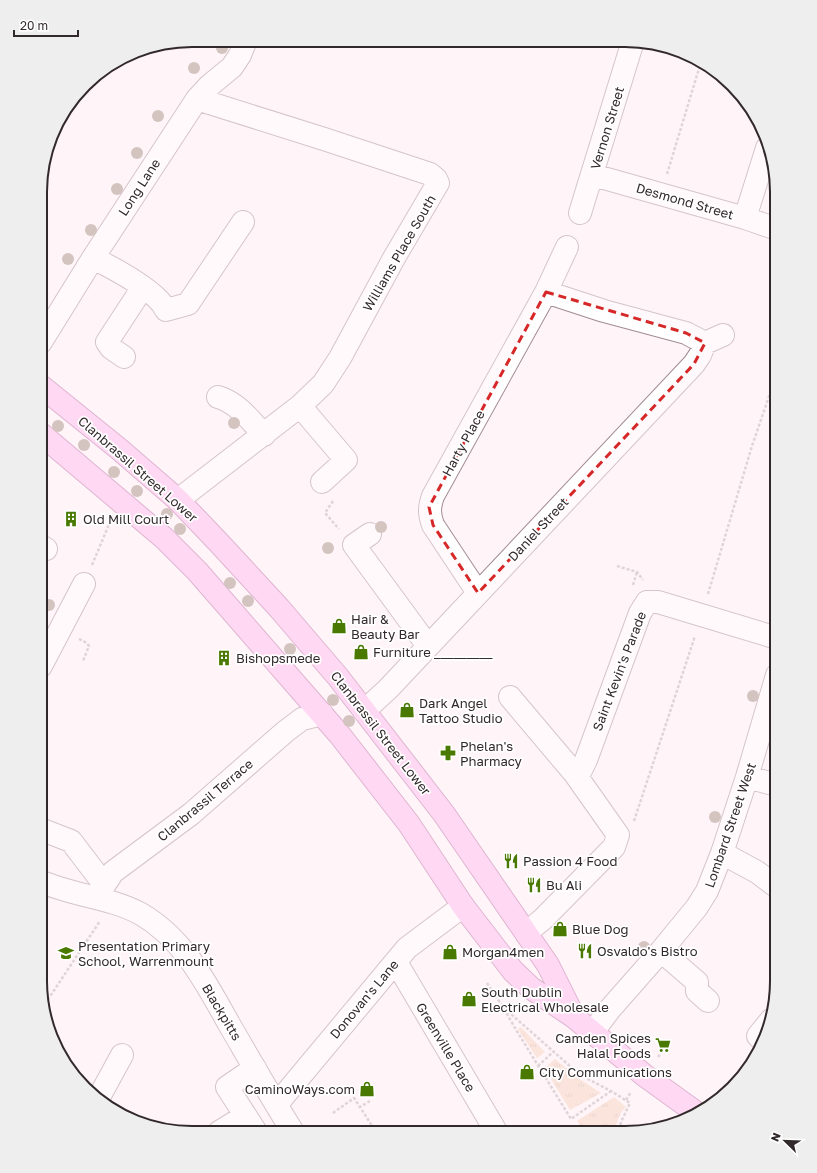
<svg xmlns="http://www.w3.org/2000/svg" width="817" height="1173" font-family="'Golos Text',sans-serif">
<defs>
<pattern id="grass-tufts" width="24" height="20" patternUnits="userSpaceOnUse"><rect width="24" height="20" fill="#f6d1ba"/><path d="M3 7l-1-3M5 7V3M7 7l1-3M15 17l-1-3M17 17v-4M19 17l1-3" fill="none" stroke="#d3b3a0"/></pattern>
</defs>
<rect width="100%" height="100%" fill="#fff4f7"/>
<path fill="url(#grass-tufts)" d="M521,1027l24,25 -8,6 -19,-29z
M555,1059l23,19 23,15 -31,17 -24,-39 1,-5z
M614,1097l12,10c-8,7 -9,16 -12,26h-29l-8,-12z"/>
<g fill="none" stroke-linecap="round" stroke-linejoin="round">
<defs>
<path id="minor" d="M593,175l152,43 32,11
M580,213l53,-172
M745,218l22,-70
M93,258c20,10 64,33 73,52l22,-6 55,-82
M546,292l58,19 82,22 19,10 18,-8
M41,342l52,-84 104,-159 12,-13 23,-19 8,-12 6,-15
M124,357l-13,-9 -4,-6 36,-55
M218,397c20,6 32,23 46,38
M300,406l46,54 -24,22
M178,500l122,-94 23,-22 17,-26 54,-100 44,-75 -2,-4 -6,-5 -106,-35 -127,-40
M370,534l-16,11 74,101
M41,546l5,3
M478,593l-45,-68c-4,-11 -4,-18 0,-29l113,-204 21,-45
M41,666l43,-82
M510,697l65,77 6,-4 5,-10 54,-147 7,-11h11l119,36
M364,711l24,-22 306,-325 6,-9 5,-12
M747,777l30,8
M40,829l31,12 29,38 7,2
M722,853l35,19 20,15
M40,881c33,15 70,16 101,33 43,25 65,69 88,110 21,36 42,73 64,108
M101,899l2,-12 10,-15 78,-58 95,-83 16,-12 20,-5
M526,933l17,-14 71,-72 4,-12 -43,-61
M661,951l36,31v9l11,10
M396,962l101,171
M592,1033l18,-24 51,-58 36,-44 10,-16 15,-38 25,-76 30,-102
M764,1041l-6,-5 13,-16
M255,1068l-28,19 29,45
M98,1099l24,-44
M277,1104l130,-156 56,-42
M219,1132l26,-16"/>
<path id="major" d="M41,386l78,63 59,51 42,44 59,64 59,69 106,137 104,151 26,52
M41,434l123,104 33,33 142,163 70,90 54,82 50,65 18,17 43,29 70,58 54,39"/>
</defs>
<use href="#minor" stroke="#a38c91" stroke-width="24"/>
<use href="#major" stroke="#b767a2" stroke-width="24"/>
<path stroke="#b9aeb1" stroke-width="2.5" stroke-dasharray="3 2" stroke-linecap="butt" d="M667,174l34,-112
M333,501l-8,12 14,16
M92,565l18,-43
M617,566l20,6 6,8
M633,585l4,-13
M708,594l44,-148 25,-73
M79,639l8,4 2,3 -6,15
M634,821l61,-185
M487,983l16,24 77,68 31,16 19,12 -9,19 -2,11
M45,1004l55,-83
M504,1009l14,24 53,86 40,-28
M658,1057l4,-5
M538,1066l15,-14
M626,1100l5,-8
M370,1101l-10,6 16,25
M333,1113l21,-15 6,9"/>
<use href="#minor" stroke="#fff" stroke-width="22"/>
<use href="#major" stroke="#feb8ee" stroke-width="22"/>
</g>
<g fill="#a0897d">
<circle cx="222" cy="48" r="6"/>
<circle cx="194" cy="68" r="6"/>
<circle cx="158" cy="116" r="6"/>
<circle cx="137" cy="153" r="6"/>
<circle cx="117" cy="189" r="6"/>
<circle cx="91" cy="230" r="6"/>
<circle cx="68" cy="259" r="6"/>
<circle cx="234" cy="423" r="6"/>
<circle cx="58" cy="426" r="6"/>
<circle cx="84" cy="445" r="6"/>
<circle cx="114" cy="472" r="6"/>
<circle cx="137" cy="491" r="6"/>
<circle cx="167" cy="514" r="6"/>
<circle cx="381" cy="527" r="6"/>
<circle cx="180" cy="529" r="6"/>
<circle cx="328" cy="548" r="6"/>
<circle cx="230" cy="583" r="6"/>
<circle cx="248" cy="601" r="6"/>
<circle cx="49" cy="605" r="6"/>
<circle cx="290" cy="649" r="6"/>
<circle cx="753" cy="696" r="6"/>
<circle cx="333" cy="700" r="6"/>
<circle cx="349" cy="721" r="6"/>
<circle cx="715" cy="817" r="6"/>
<circle cx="644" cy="947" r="6"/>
</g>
<path d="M0 0H817V1173H0ZM546,292l140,41 19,10 -11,21 -216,229 -45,-68 -4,-18z" fill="#fff4f7" fill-opacity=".55" fill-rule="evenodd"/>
<path fill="none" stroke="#d62828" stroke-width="3" stroke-dasharray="8 5" stroke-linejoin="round" d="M546,292l140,41 19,10 -11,21 -216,229 -45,-68 -4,-18z"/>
<defs>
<symbol id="building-bare" viewBox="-9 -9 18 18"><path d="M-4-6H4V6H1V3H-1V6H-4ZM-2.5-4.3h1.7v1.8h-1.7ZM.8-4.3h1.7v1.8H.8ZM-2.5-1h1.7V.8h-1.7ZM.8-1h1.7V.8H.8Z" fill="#497900" stroke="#fff" stroke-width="2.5" paint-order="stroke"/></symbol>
<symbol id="shop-bare" viewBox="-9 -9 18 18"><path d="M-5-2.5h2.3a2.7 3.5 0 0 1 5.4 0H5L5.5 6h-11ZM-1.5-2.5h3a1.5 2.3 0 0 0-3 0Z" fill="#497900" stroke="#fff" stroke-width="2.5" paint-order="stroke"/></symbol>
<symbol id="pharmacy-bare" viewBox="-9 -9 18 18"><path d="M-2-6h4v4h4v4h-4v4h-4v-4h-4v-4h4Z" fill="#497900" stroke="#fff" stroke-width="2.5" paint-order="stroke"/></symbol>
<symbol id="restaurant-bare" viewBox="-9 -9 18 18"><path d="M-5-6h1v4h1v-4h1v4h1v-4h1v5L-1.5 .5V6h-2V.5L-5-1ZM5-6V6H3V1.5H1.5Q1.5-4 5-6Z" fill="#497900" stroke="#fff" stroke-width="2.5" paint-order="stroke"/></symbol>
<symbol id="school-bare" viewBox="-9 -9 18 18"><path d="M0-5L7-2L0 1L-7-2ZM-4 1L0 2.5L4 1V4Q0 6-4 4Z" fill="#497900" stroke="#fff" stroke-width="2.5" paint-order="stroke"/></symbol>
<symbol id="supermarket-bare" viewBox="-9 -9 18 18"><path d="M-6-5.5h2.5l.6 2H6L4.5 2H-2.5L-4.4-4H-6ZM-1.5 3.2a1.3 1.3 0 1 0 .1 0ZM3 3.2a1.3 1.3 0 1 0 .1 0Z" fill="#497900" stroke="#fff" stroke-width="2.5" paint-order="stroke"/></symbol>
</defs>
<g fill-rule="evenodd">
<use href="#building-bare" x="60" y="508" width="22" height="22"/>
<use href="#shop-bare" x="328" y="615" width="22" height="22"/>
<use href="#shop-bare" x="350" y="641" width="22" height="22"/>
<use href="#building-bare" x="213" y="647" width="22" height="22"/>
<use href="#shop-bare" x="396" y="699" width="22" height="22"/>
<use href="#pharmacy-bare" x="437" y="742" width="22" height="22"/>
<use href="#restaurant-bare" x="500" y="850" width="22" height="22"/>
<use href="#restaurant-bare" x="523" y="874" width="22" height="22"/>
<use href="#shop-bare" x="549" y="918" width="22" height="22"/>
<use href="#restaurant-bare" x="574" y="940" width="22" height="22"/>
<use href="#shop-bare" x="439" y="941" width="22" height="22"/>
<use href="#school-bare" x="55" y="942" width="22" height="22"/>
<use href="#shop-bare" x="458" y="988" width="22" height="22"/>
<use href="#supermarket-bare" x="652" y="1034" width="22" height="22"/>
<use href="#shop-bare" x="516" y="1061" width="22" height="22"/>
<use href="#shop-bare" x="356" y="1078" width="22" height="22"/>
</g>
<g text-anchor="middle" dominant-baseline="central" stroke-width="3.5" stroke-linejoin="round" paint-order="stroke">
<g font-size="13" fill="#32292b" stroke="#fff">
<text transform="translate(607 128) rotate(-73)">Vernon Street</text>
<text transform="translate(139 187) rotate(-57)">Long Lane</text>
<text transform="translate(685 201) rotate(16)">Desmond Street</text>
<text transform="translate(399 253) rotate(-60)">Williams Place South</text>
<text transform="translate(463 443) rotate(-61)">Harty Place</text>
<text transform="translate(138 469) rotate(41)">Clanbrassil Street Lower</text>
<text transform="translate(538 529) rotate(-47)">Daniel Street</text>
<text transform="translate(619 671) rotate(-69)">Saint Kevin's Parade</text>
<text transform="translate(381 733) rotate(52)">Clanbrassil Street Lower</text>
<text transform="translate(205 800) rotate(-40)">Clanbrassil Terrace</text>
<text transform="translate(730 825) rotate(-71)">Lombard Street West</text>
<text transform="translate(364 999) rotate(-50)">Donovan's Lane</text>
<text transform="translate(222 1012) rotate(59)">Blackpitts</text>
<text transform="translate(446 1047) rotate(59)">Greenville Place</text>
</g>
<g font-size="13" fill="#32292b" stroke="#fff" text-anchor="start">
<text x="83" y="519">Old Mill Court</text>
<text x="351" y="619">Hair &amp;<tspan x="351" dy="15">Beauty Bar</tspan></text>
<text x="373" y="652">Furniture _________</text>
<text x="236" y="658">Bishopsmede</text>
<text x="419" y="703">Dark Angel<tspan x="419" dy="15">Tattoo Studio</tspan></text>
<text x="460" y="746">Phelan's<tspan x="460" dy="15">Pharmacy</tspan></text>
<text x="523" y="861">Passion 4 Food</text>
<text x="546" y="885">Bu Ali</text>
<text x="572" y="929">Blue Dog</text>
<text x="78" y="946">Presentation Primary<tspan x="78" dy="15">School, Warrenmount</tspan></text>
<text x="597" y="951">Osvaldo's Bistro</text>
<text x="462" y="952">Morgan4men</text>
<text x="481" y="992">South Dublin<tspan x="481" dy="15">Electrical Wholesale</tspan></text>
<text x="651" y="1038" text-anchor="end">Camden Spices<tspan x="651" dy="15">Halal Foods</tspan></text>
<text x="539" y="1072">City Communications</text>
<text x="355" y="1089" text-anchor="end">CaminoWays.com</text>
</g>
</g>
<path d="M0 0H817V1173H0ZM192 47H625A145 145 0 0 1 770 192V981A145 145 0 0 1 625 1126H192A145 145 0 0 1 47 981V192A145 145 0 0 1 192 47Z" fill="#efeeee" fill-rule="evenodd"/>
<path fill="none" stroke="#32292b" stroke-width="2" d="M192 47H625A145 145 0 0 1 770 192V981A145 145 0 0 1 625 1126H192A145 145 0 0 1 47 981V192A145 145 0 0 1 192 47Z"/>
<g transform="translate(785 1141) rotate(293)" stroke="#ffffff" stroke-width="3" paint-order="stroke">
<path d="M0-3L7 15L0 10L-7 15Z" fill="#32292b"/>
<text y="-6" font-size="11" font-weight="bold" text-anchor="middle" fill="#32292b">N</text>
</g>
<path d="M14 30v6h64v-6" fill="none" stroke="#32292b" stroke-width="2"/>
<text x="20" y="30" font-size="12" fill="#32292b" stroke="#ffffff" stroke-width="3" paint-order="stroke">20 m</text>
</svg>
